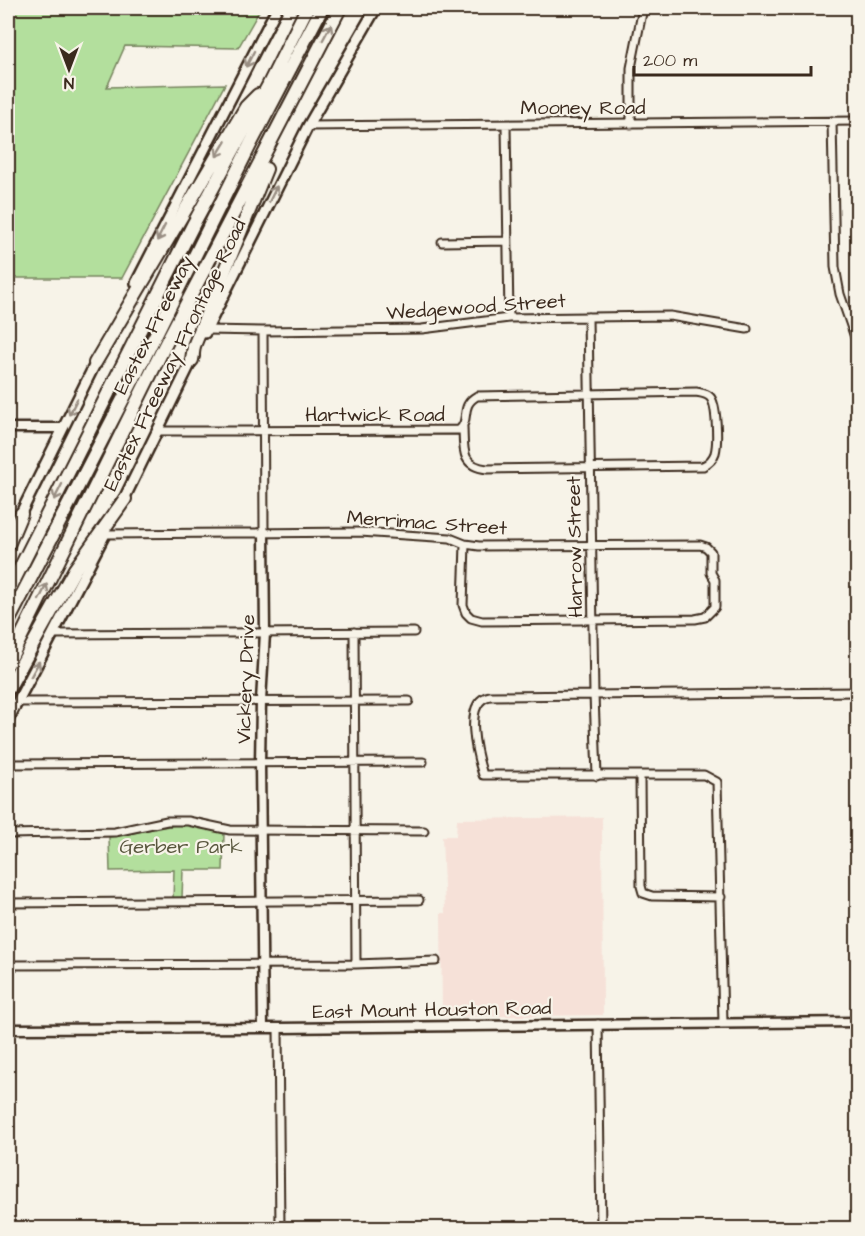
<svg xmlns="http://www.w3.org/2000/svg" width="865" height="1236" font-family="'Architects Daughter',sans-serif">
<rect width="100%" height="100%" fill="#f7f3e8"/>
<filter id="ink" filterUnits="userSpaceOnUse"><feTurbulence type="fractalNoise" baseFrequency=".0167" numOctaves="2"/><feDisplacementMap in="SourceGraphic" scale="12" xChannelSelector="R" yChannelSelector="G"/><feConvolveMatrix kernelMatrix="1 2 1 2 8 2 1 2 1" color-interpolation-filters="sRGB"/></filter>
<g filter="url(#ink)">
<path fill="#f6e1d8" d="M602,817l1,198 -161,2 -1,-104h4l-3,-77h14l1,-17z"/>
<path fill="#b3df9d" stroke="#77845e" stroke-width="1.5" d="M8,8h253l-23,40 -113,-2 -18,41 118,-3 -103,194h-114z
M188,824l14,2 22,7 -1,37h-40l-1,28 -9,1 1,-29 -64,1 -1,-34c27,-3 52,-12 79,-13z"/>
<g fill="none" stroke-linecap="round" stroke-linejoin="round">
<defs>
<path id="minor" d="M832,121l3,146 5,27 18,52
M631,124v-56l12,-60
M506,125l3,193
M308,126l550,-5
M442,242l65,-1
M588,317l6,378 3,81
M207,330l56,1 159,-2 87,-11 161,-2 77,13
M263,331l1,202
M157,431l302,-1c12,-10 0,-24 18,-34l219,-4c5,1 10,1 14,5 7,7 8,45 5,56 -2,6 -6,10 -12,13l-216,3c-27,-3 -23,-21 -24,-42
M105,534l255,-2 90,6 15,6 14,2 221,-1 6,2 5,5v21l4,7v27l-10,10 -10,2 -213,2 -11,-3 -5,-5 -3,-8 2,-61
M354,632l2,332
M54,634l360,-2
M17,702l392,-1
M8,764l415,-2
M640,776l1,110 2,7 9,3 69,1
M8,834l107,-2 52,-11h21l42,9 194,1
M8,903l411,-3
M8,965l348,-1 80,-3
M723,1023l-6,-241 -13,-7h-221c-6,-19 -21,-74 7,-79l368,-4
M598,1024l3,204
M278,1028l2,200"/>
<path id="tertiary" d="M8,428h54
M263,1028l-3,-264 1,-63 4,-68 -1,-100
M8,1029l270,-1 580,-6"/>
<path id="secondary" d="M136,283l141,-275
M205,333l103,-207 68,-118
M122,503l72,-147
M18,519l79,-159
M8,720l96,-184"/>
<path id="motorway" d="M192,360l2,-14 72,-177
M95,363l151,-256 12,-12
M8,545l13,-31
M8,592l186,-369 74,-137 39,-78
M8,622l128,-248 114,-229 72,-137
M8,663l155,-314 177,-341
M8,689l67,-120 50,-70"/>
</defs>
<use href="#minor" stroke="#3b2a1e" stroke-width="11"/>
<use href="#tertiary" stroke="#3b2a1e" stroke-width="13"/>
<use href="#secondary" stroke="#3b2a1e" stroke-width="14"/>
<use href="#motorway" stroke="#3b2a1e" stroke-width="16"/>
<use href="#minor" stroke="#f7f3e8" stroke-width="7"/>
<use href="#tertiary" stroke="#f7f3e8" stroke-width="8"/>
<use href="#secondary" stroke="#f7f3e8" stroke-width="9"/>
<use href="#motorway" stroke="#f7f3e8" stroke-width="12"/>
</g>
<defs><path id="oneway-shaft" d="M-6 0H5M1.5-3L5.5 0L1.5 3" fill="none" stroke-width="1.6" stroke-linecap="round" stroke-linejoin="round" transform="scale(1.5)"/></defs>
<g stroke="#998e83">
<use href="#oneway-shaft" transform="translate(327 32) rotate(-62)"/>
<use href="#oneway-shaft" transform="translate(250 59) rotate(117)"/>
<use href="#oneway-shaft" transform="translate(221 149) rotate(121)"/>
<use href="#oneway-shaft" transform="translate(273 194) rotate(-64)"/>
<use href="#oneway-shaft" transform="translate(161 233) rotate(117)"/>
<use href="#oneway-shaft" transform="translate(73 407) rotate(117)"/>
<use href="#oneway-shaft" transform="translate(58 492) rotate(117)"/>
<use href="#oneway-shaft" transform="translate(43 592) rotate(-64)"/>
<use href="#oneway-shaft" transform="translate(35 669) rotate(-61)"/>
</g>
</g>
<g text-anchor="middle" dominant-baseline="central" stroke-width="4.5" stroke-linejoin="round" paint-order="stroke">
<g font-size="20" fill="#3b2a1e" stroke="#f7f3e8">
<text x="583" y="108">Mooney Road</text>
<text transform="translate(476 307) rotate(-4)">Wedgewood Street</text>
<text transform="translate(154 325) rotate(-63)">Eastex Freeway</text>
<text transform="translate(175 355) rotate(-64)">Eastex Freeway Frontage Road</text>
<text x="375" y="415">Hartwick Road</text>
<text transform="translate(427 523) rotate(4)">Merrimac Street</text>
<text transform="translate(575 547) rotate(-91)">Harrow Street</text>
<text transform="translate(246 679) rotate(-88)">Vickery Drive</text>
<text transform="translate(432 1010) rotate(-1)">East Mount Houston Road</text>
</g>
<g font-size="20" fill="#59573e" stroke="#f7f3e8">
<text x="181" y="847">Gerber Park</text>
</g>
</g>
<rect width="865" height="1236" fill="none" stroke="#f7f3e8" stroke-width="30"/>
<rect x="15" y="15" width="835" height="1206" fill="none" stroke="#3b2a1e" stroke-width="2" filter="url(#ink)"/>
<g transform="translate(69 69) rotate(180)" stroke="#f7f3e8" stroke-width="4.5" paint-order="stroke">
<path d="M0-4.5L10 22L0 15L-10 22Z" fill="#3b2a1e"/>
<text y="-9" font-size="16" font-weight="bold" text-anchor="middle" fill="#3b2a1e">N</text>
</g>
<path d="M634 66v9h177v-9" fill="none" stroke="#3b2a1e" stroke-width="3"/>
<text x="643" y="66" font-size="18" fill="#3b2a1e" stroke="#f7f3e8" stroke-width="4.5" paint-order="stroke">200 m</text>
</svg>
